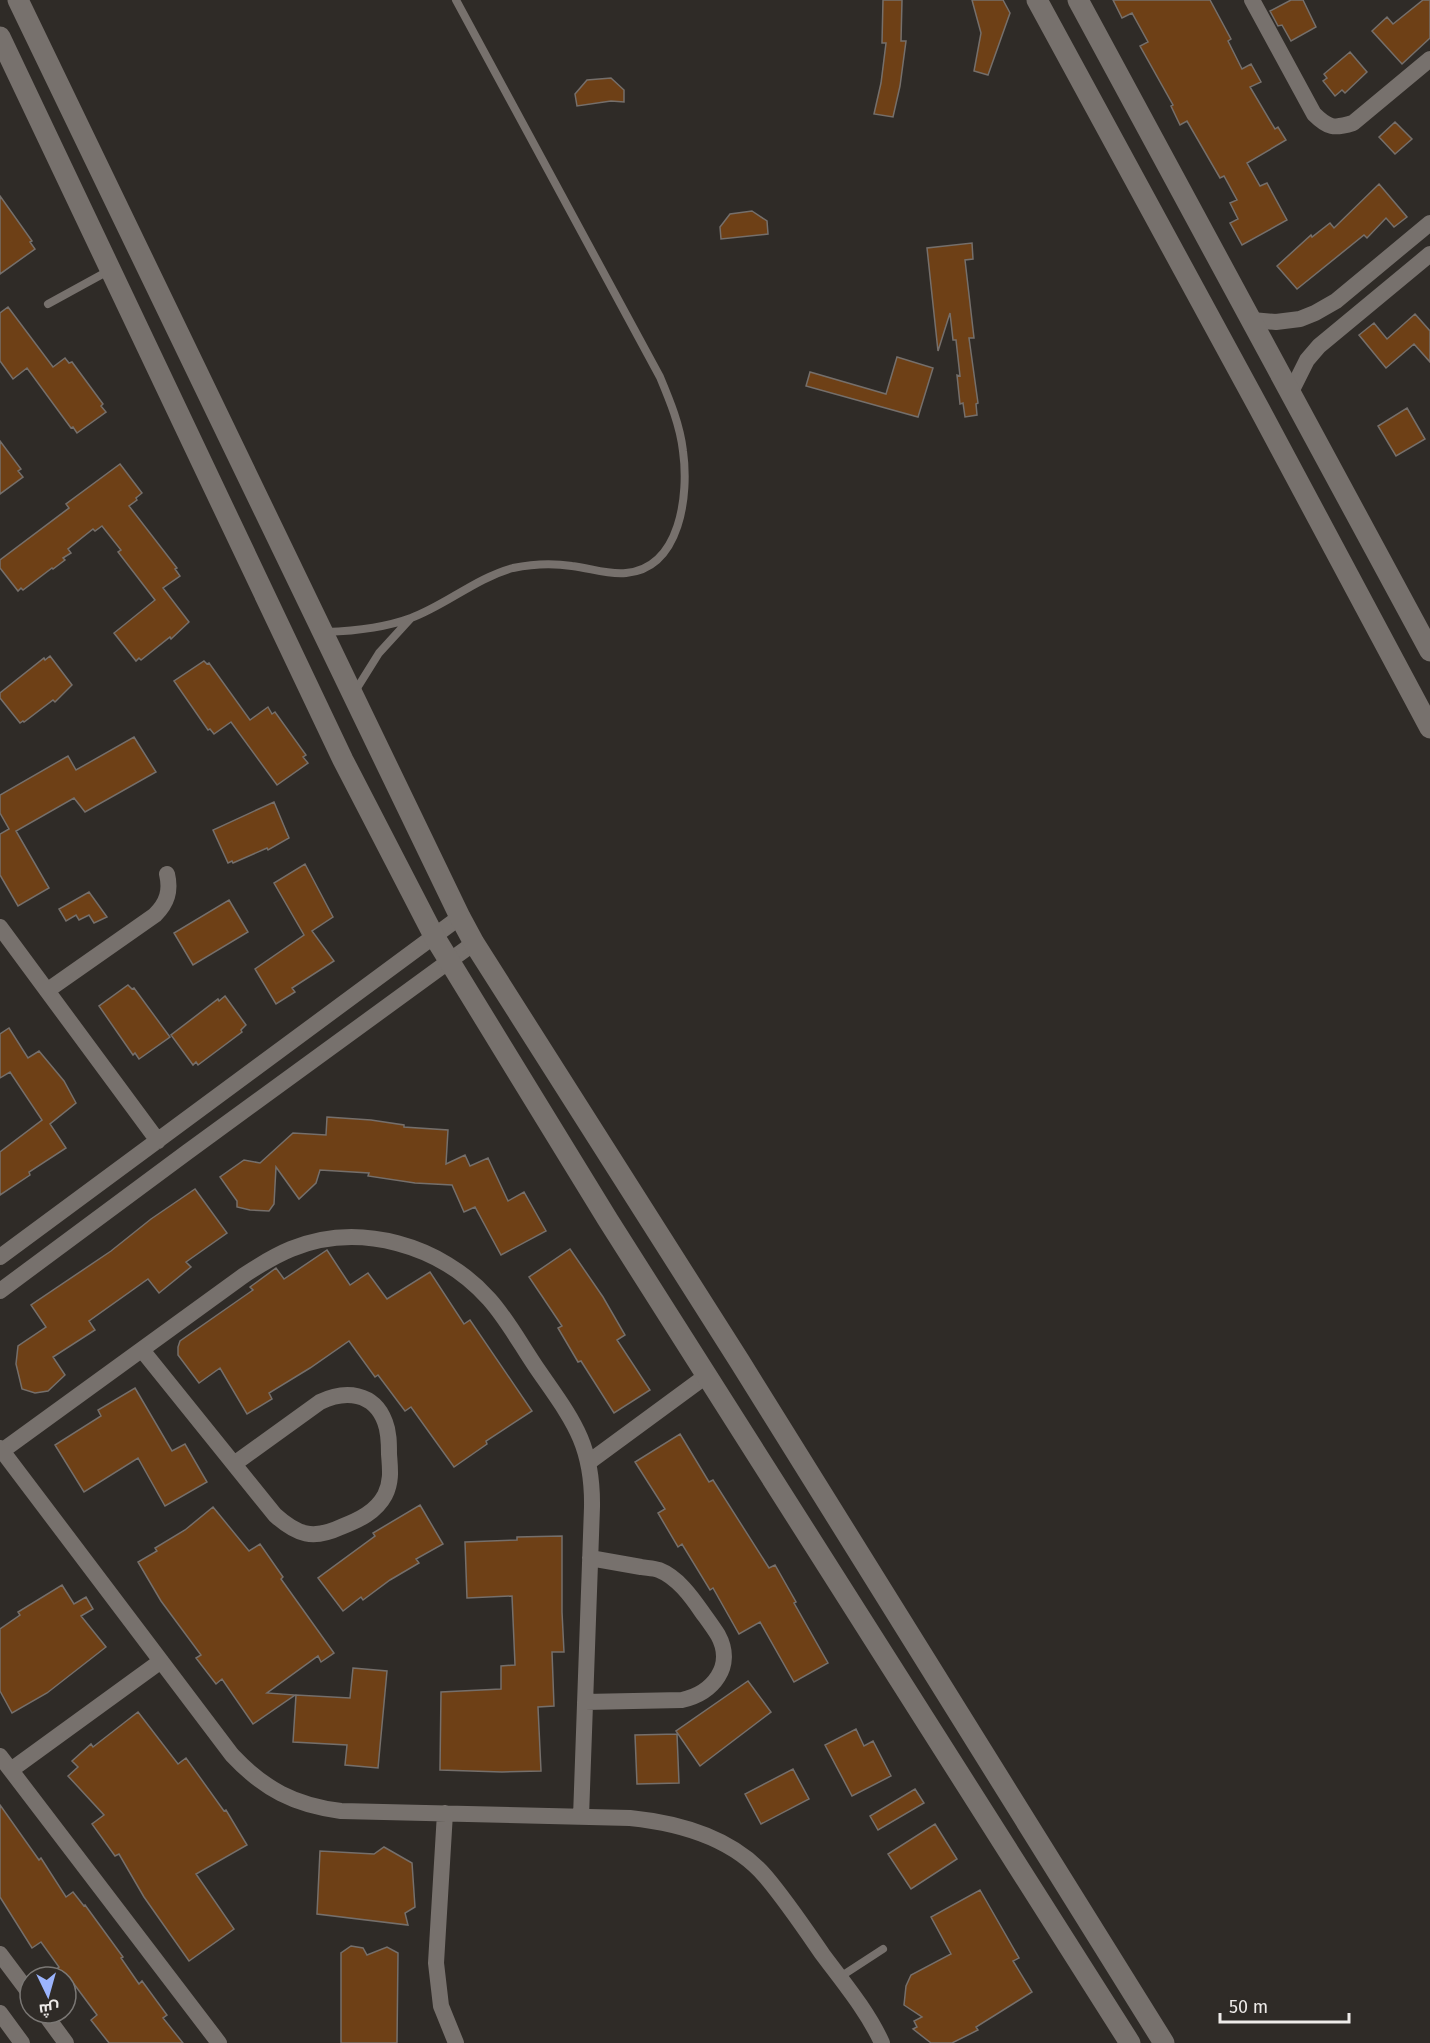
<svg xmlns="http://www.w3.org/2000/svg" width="1430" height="2043" font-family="'Fira Sans',Cairo,sans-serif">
<rect width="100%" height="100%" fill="#2f2b27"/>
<path fill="#6e4016" stroke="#756f6b" stroke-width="1.5" d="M883,0h19l-1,41h5l-6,45 -7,31 -19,-3 7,-31 5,-40h-4z
M972,0h31l7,13 -22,62 -14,-4 7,-38z
M1113,0h97l21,39 -3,2 14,28 9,-5 10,18 -11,5 25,42 3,-2 8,13 -39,23 13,23 7,-3 20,37 -45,25 -12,-22 8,-4 -8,-16 7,-3 -13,-24 -4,2 -33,-57 -7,4 -9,-19 2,-1 -33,-59 8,-4 -16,-29 -10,5z
M1291,0h12l13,27 -25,14 -9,-16 -4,1 -8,-15z
M1423,0h7v38l-28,26 -30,-33 15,-14 6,7z
M1350,52l17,20 -22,21 -3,-3 -7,6 -12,-15 4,-3 -3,-4z
M611,78l13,12v12l-13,-1 -34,5 -2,-12 12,-14z
M1395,122l17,17 -17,15 -16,-17z
M1379,184l28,33 -13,10 -8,-9 -19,20 -3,-3 -67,54 -20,-23 34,-31 1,2 18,-14 4,5z
M0,196l32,45 -2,1 5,7 -35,25z
M752,211l15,10 1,13 -47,5 -1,-12 10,-13z
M972,243l1,16 -8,1 9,78h-5l9,65 -2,1 1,11 -12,2 -2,-14 -3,1 -3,-29 3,1 -4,-36h-3l-3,-27 -12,38 -11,-103z
M8,307l45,60 12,-9 4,5 3,-1 31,42 -2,2 5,6 -29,21 -4,-6 -2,1 -44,-60 -14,11 -13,-18v-48z
M1415,314l15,17v31l-16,-18 -28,24 -27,-33 15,-12 13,16z
M897,357l36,11 -15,49 -112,-31 4,-14 76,22z
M1407,408l18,31 -29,17 -18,-30z
M0,441l21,28 -3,2 5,6 -23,17z
M120,464l22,29 -6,5 1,2 -8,6 48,62 -2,1 5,7 -17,12 26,34 -18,17 -1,-2 -29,23 -2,-2 -3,3 -22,-28 41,-33 -37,-48 3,-2 -19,-24 -7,5 -2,-2 -25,20 3,4 -8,5 2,2 -12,9 -1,-1 -29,22 -2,-2 -3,3 -18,-23v-8l69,-52 -3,-4z
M50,656l22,29 -17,17 -2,-2 -29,22 -1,-1 -3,2 -20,-25v-5l44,-35 1,2z
M204,661l3,3 2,-1 41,57 18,-13 4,7 3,-2 31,43 -3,2 5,6 -31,22 -46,-63 -17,12 -4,-5 -2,1 -34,-49z
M134,737l22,35 -71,40 -11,-14 -58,33 33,57 -31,18 -18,-31v-41l9,-5 -9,-16v-18l68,-39 8,14z
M274,802l15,36 -21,12 -1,-2 -34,15 -1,-2 -4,2 -15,-33z
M305,864l28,53 -21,14 22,30 -42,27 3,4 -19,12 -21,-35 49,-34 -30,-52z
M89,892l18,25 -13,6 -5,-8 -10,5 -3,-5 -10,6 -7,-12z
M229,900l19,32 -55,33 -19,-32z
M128,985l4,4 2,-1 36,49 -31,22 -4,-6 -2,2 -34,-49z
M225,996l21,29 -5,5 1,2 -44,33 -2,-3 -3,3 -22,-30 47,-36 1,2z
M9,1028l19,30 11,-7 25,30 12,22 -26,21 16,24 -37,24 1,3 -30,20v-43l42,-32 -32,-48 -10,6v-44z
M327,1117l44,3 33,5v2l44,3 -2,34 19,-9 5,11 18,-8 20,43 16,-9 22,39 -45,24 -26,-48 -11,5 -12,-27 -37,-2 -47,-7 1,-3 -49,-3 -4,13 -17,16 -23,-32 -2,37 -5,7 -19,-1 -13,-3v-6l-17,-24 24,-17 16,3 33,-30 33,2z
M195,1189l32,44 -41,29 5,5 -32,26 -11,-14 -59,42 6,9 -42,27 12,18 -17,16 -13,2 -13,-4 -6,-25 2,-18 28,-19 -15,-22 80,-54 40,-32z
M570,1249l33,48 22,38 -8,5 33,50 -36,23 -33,-52 -3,1 -20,-34 4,-2 -33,-49z
M327,1250l23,35 18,-12 19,26 43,-27 34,52 6,-4 62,91 -46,30 1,3 -33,23 -43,-60 -6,4 -27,-36 -3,2 -26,-36 -39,27 -41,25 3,6 -25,15 -27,-46 -21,15 -21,-28v-8l2,-6 73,-51 -3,-3 26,-19 8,11z
M135,1388l37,63 13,-7 22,38 -42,24 -27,-48 -54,34 -29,-47 46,-29 -3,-6z
M680,1434l29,48 4,-2 56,88 6,-3 21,37 -2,1 34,60 -34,19 -34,-60 -21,12 -26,-46 -3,2 -28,-46 -4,3 -20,-34 7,-4 -30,-47z
M420,1505l23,39 -27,15 3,4 -29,17 -27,20 -2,-3 -18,14 -25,-33 57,-42 -2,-3z
M213,1507l36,44 11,-7 23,33 -2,2 53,74 -13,9 -3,-6 -51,37 28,2 -42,29 -31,-45 -6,5 -20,-26 5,-3 -40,-54 -23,-39 19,-11 -2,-3 30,-18z
M562,1536v76l2,40h-12l2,54 -16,1 3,64 -39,1 -62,-2 1,-78 60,-3v-23l14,-1 -3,-69 -45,2 -2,-56 52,-2v-3z
M62,1585l12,19 12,-7 7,12 -12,7 25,31 -59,46 -35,20 -12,-22v-62l20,-14 -2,-3z
M353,1668l34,3 -9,97 -33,-3 2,-20 -54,-3 3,-47 54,3z
M748,1681l23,31 -71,54 -24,-35z
M138,1712l40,52 8,-6 38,53 2,-1 21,35 -51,29 38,55 -45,32 -45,-64 -25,-43 -4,2 -23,-32 12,-9 -36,-39 10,-9 -6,-6 19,-17 2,3z
M856,1729l8,17 9,-5 18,35 -39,20 -27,-51z
M677,1734l2,49 -42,1 -2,-49z
M793,1769l16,30 -48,25 -16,-30z
M915,1789l9,14 -46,27 -8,-14z
M0,1805l39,55 2,-2 25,39 7,-5 11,14 1,-1 38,52 -2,1 18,26 3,-3 25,34 -4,3 20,25h-74l-18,-23 6,-5 -23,-31 -8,5v-12h-20l13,-10 -18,-25 -9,6 -32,-51z
M935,1824l22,35 -46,30 -23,-35z
M384,1847l28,16 3,44 -10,6 3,12 -91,-11 3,-63 54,3z
M980,1890l39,68 -6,3 19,31 -56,35 2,3 -26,13h-21l-18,-14 4,-2 -3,-6 8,-4 -18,-12 2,-19 5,-11 40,-21 -20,-37z
M351,1946l12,2 4,7 20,-8 11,6 -1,90h-56v-90z"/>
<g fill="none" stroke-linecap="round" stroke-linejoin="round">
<path stroke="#77716d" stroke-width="8" d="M48,304l62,-34
M326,632c28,-1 58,-4 85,-14 35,-13 65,-40 102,-50 19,-4 40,-5 59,-2 18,2 36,9 54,7 55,-5 63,-79 57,-122 -3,-26 -13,-50 -23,-74l-204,-377
M354,693l25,-40 32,-35
M840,1977l43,-28"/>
<path stroke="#77716d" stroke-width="16" d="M1252,0l62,114c14,14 20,15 39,9l77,-64
M1252,320l24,2 24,-3 15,-6 21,-12 94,-78
M1291,392l16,-32 12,-14 111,-92
M0,927l158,214
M48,990l107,-75c12,-12 16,-24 12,-41
M0,1257l460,-340
M0,1291l186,-138 288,-210
M142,1350l133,165c22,20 38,25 66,12 18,-7 35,-15 44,-32 7,-14 5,-27 4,-41 0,-11 0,-22 -4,-32 -11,-30 -40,-32 -65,-20l-86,62
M0,1448l232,307c32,34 62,50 109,56l289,7c49,5 103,20 136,59 21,25 39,52 57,78 21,28 45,57 59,88
M2,1451l241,-175c15,-10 31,-20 48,-27 68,-28 150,-4 198,50 18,20 32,46 47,68 35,51 57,75 56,140l-11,310
M589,1462l117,-86
M585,1702l97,-2c31,-7 53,-34 36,-65 -5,-8 -11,-16 -16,-23 -11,-16 -25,-35 -43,-42 -5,-2 -13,-2 -18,-3 -17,-3 -34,-6 -51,-9
M0,1756l219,287
M11,1770l150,-109
M445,1813l-9,150 5,43 15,37
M0,1954l30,40
M0,2013l22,30
M44,2013l22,30"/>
<path stroke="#77716d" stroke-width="21" d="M18,0l442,917 14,26 266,419 424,681
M1037,0l223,410 170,318
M1078,0l352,651
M0,37l343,723 91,176 174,284 522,823"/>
</g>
<g transform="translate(48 1995) rotate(175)"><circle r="28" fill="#2f2b27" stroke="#7b7875" stroke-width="1.5"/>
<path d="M0-4.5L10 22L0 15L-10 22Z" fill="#9bb4fd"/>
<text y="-9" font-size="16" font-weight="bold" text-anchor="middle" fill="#eeebe9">ش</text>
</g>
<path d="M1220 2013v9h129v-9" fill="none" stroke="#eeebe9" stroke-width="3"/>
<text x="1229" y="2013" font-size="18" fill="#eeebe9" stroke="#2f2b27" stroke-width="4.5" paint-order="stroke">50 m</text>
</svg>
